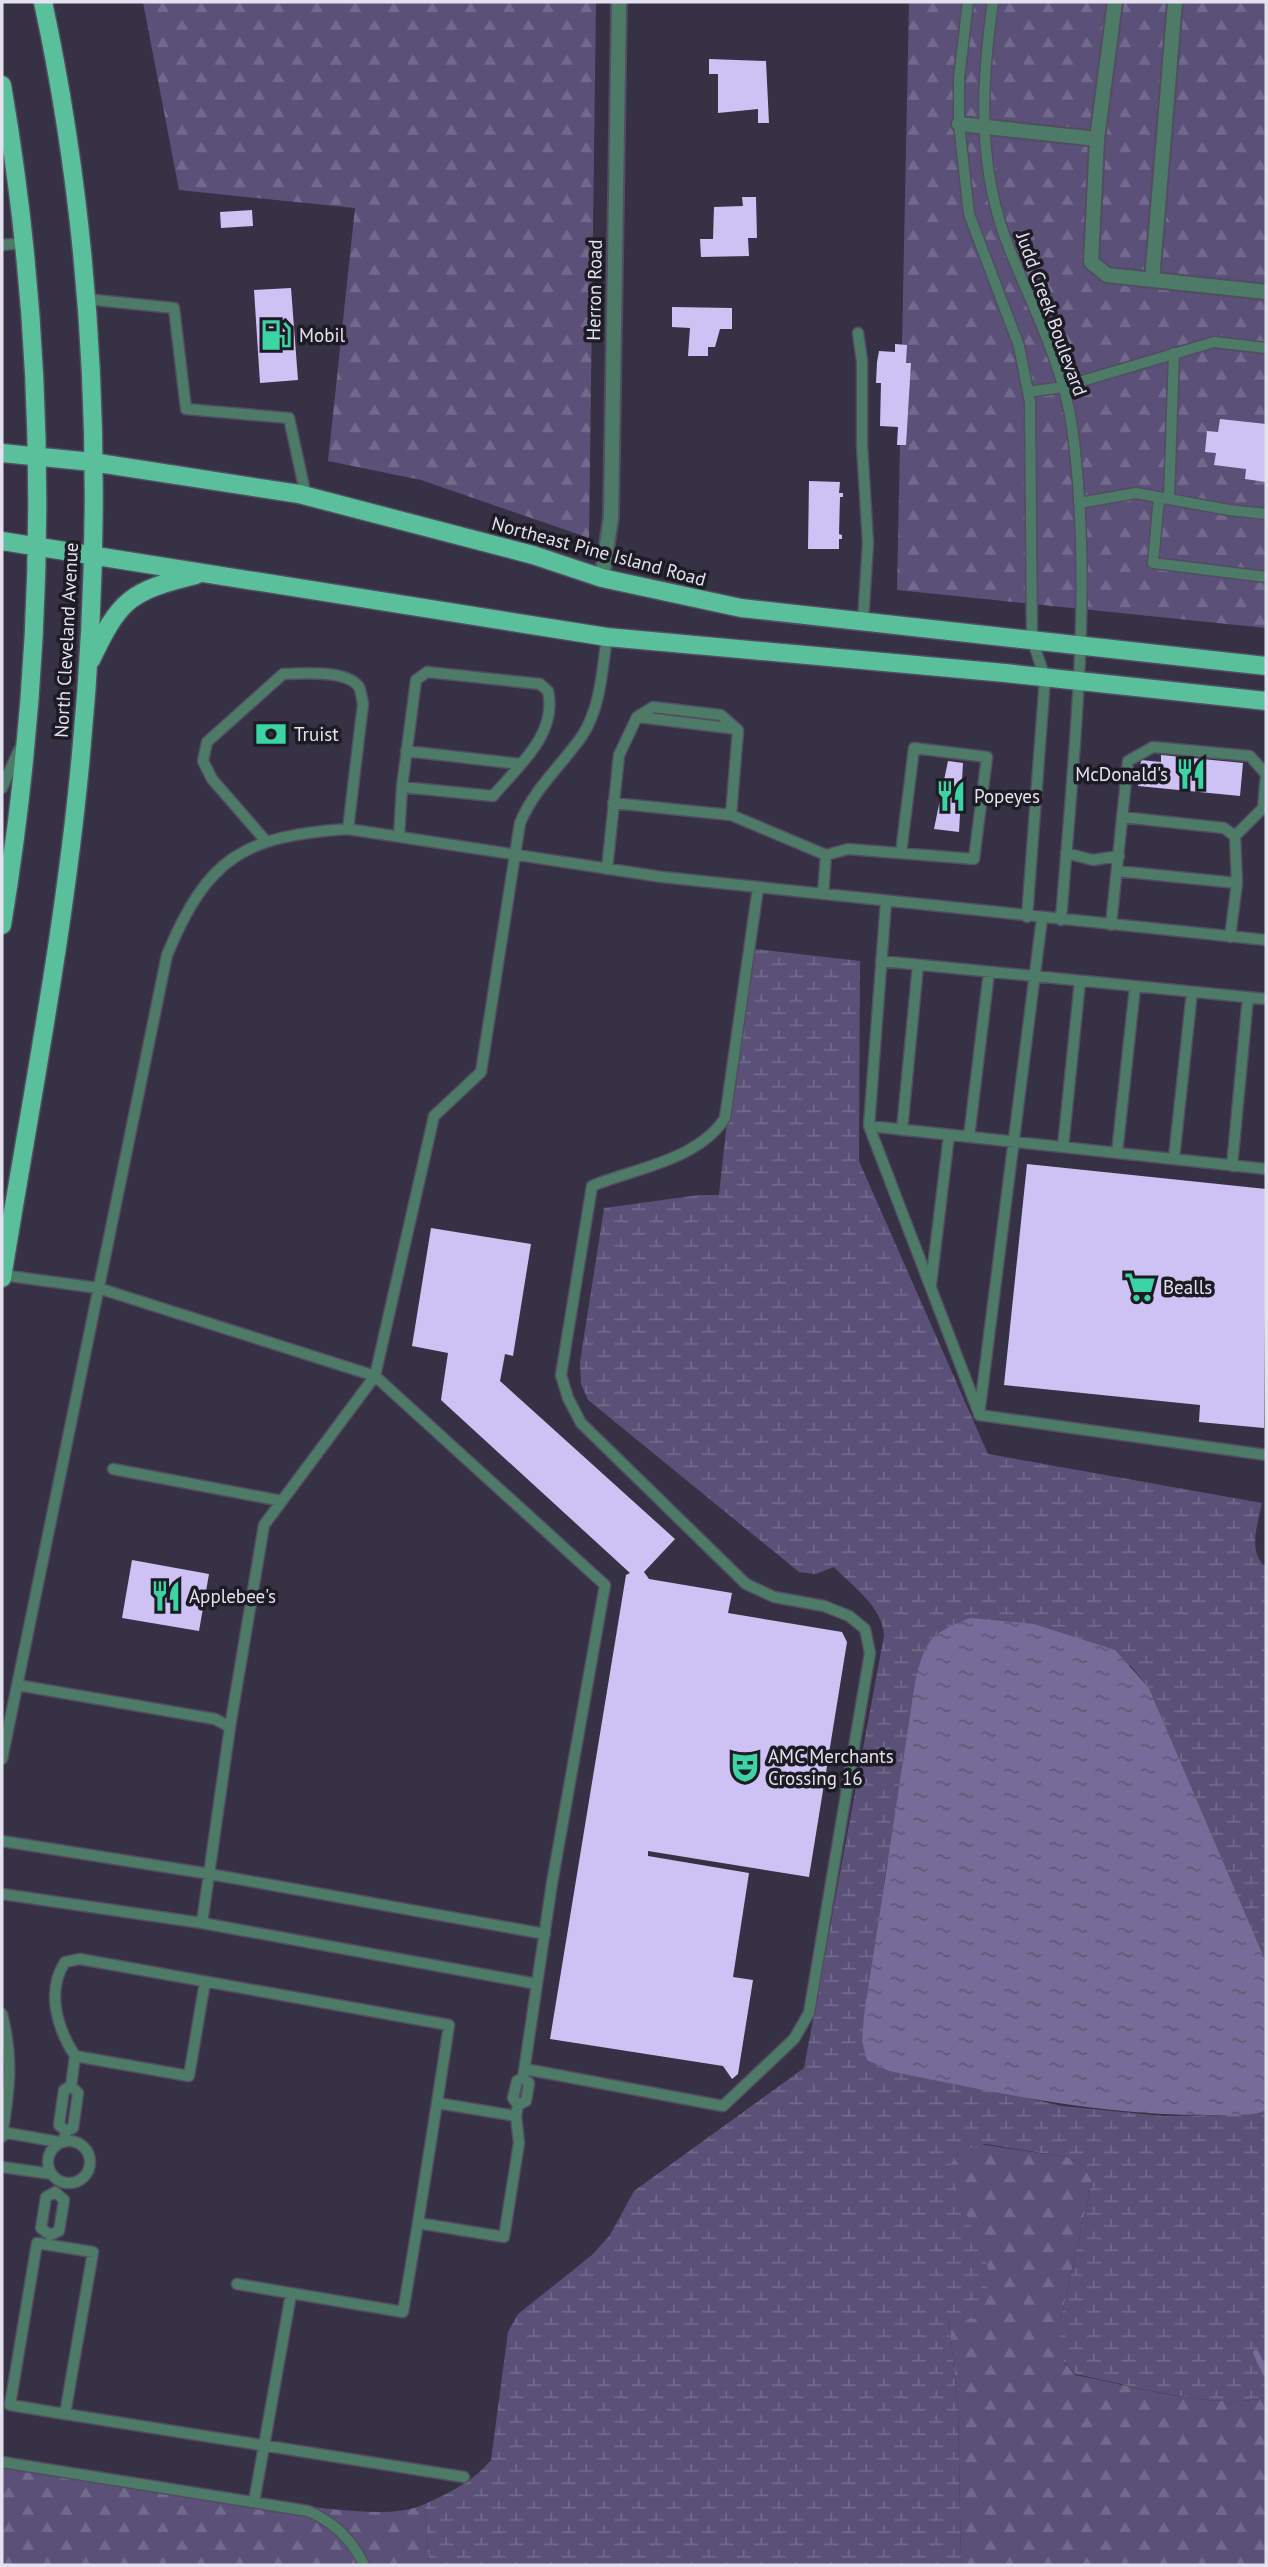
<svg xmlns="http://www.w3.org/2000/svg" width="1268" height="2567" font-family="'PT Sans',sans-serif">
<defs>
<pattern id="forest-firs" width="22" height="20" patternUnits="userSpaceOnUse" patternTransform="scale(1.75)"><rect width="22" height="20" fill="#5a5078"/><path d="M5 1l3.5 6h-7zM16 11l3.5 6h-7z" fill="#72698c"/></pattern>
<pattern id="wetland-marsh" width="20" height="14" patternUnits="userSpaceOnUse" patternTransform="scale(1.75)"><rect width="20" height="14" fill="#5a5078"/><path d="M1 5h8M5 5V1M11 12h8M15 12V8" fill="none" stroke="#72698c"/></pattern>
<pattern id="water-ripples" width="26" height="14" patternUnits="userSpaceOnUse" patternTransform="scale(1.75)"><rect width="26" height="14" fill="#776b99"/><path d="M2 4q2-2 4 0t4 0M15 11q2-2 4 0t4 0" fill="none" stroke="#605975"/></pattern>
</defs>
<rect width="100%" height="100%" fill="#363145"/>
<path fill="url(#forest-firs)" d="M143,2h453l-7,536 -168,-58 -93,-19 27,-253 -176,-18z
M909,2h357v626l-369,-38z
M978,2144l89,13 17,9 8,15 -32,142v34l15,18c51,9 144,37 191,22v168h-305l-3,-157 -9,-88 -1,-152 11,-17z
M2,2465c100,14 200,31 301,41 34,3 91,13 122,-2l4,61h-427z"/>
<path fill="url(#wetland-marsh)" d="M746,948l114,13 -1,200 129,293 274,49c-4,20 -15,50 4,64v395l-117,-274 -19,-23 -243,198 -25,178 6,19 194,46 101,10 66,-1 37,-5v287c-47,15 -140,-13 -191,-23l-15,-17v-34l32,-142 -8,-15 -17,-9 -82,-13 -26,7 -11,17 40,100 -1,32 -11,19 -27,1 9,88 3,157h-532l-4,-61c24,-11 49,-23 66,-44l17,-128 10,-18 74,-59 18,-20 24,-44 170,-123 80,-433c-2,-29 -31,-48 -50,-68l-18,7 -17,-2 -211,-172 -7,-16 -1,-22 24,-154 95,-13h20z"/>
<path fill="url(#water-ripples)" d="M970,1618l64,6 81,26 34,38 117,274v148c-14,7 -37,5 -53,5 -110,1 -216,-22 -324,-44l-22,-11 -5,-19 2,-25 51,-333c10,-42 14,-49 55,-65z"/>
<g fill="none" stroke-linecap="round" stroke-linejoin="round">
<path stroke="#776b99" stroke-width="6" d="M1256,2353l10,21"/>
</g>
<path fill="#cec2f5" d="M709,59l57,2 3,62h-11v-14l-40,4v-39h-9z
M742,197h14l1,41h-9l1,18 -48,1 -1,-18h13l1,-32 29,-1z
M252,210l1,16 -32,2 -1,-16z
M291,288l7,92 -38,3 -6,-93z
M672,307l60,1v21h-12l-5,18h-7v9h-20l2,-28 -18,-1z
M895,344l12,1 -1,18h5l-5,82h-9l1,-18 -18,-1 1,-43h-5l1,-21 2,-11 16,1z
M1220,419l46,5v58l-21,-3 1,-10 -32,-4 2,-12 -11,-1 2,-21 11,1z
M809,481l31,1 -1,11h4v4h-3l-1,37 3,1v4h-3v10h-31z
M1161,755l82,8 -3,33 -102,-10 3,-26 20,2z
M948,761l15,2 -4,69 -25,-3z
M1027,1164l239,25 -2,239 -65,-6 1,-17 -196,-20z
M431,1228l100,16 -18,112 -8,-2 -5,27 175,158 -31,33 5,7 83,14 -4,20 114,19 5,10 -38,235 -161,-26v5l101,17 -16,104 20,3 -15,94 -6,5 -9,-13 -173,-27 76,-464 4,-2 -189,-173 7,-47 -36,-7z
M132,1560l77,14 -10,57 -77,-13z"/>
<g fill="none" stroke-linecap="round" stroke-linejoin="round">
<defs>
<path id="lane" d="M968,2l-9,76v46l10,90 50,132 11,56 2,237 13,39 -18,239
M993,2c-12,82 -16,166 16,246 23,58 54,116 63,179 22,158 1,335 -11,493
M2,245l21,-2
M86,299l88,9 12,101 103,9 17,78
M858,333l4,28v84l6,98 -5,78
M1028,392l34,-5 152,-45 52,6
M1159,497l-6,66 113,14
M1169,499l5,-146
M1079,503l57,-10 93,17 37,4
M638,717l99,12
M406,751l114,13
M2,788l17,-38
M613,803l118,12 95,40
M1122,817l102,11 11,8
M399,836l3,-49 91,9c25,-30 65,-62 55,-105l-8,-7 -113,-12 -11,8 -14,107
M265,840l-53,-61 -9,-18 4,-19 76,-68c18,-1 65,-4 76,13 2,4 3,12 4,17l-15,125
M1066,853l27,7 26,-4
M607,869l12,-114 18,-38 16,-10 68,8 17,15 -7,85
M1117,871l120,12
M823,894l3,-39 22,-6 126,10 13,-102 -73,-9 -13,105
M886,901l-17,225 397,43
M1111,925l17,-164 25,-14 97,9 16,18
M1230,937l7,-54 -2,-47 28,-28 3,-33
M881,961l385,38
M869,1126l109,285
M902,1130l16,-165
M969,1137l20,-165
M1063,1147l17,-166
M1117,1153l18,-166
M1174,1158l18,-166
M1232,1166l16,-169
M2,1275l96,13 277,88 -111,149 -34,202 -28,196
M931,1284l18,-149
M979,1415l63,-497
M979,1415l287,40
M113,1469l169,32
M17,1685l198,34 15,8
M2,1759l165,-804c41,-99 78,-119 181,-126l314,48 604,63
M2,1841l208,33 335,60
M2,1894l200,29 335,61
M205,1982l-16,94 -114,-20c-18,-28 -29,-65 -10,-94l15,-3 369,66 -12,78
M2,2014c12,46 7,77 0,123
M525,2069l198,37 71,-67 15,-26 61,-360 -5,-24 -16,-13 -25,-10 -50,-9 -28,-13 -165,-161 -13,-25 -7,-23 31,-189c44,-18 106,-26 133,-68l33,-230
M518,2105l8,-4 3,-18 -6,-5 29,-195 53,-298 -230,-209 59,-260 47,-44 39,-249c14,-34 41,-57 62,-87 19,-29 20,-66 25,-99
M66,2131l7,-3 5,-35 -7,-7
M2,2132l57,10
M48 2162a21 21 0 1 1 42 0a21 21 0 1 1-42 0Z
M64,2142l2,-11 -7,-6 5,-35 7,-4 4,-30
M2,2167l50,7
M418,2223l19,-120 79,13 2,-11 -5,-7 4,-17 6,-3
M50,2235l9,-4 5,-31 -9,-8
M50,2235l-9,-7 5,-31 9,-5
M237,2284l166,28 15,-89 86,14 15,-94 -3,-27
M65,2414l28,-162 -56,-9 -27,162 55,9 399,63
M2,2462l306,49c26,11 44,28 56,54
M254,2502l37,-208"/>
<path id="street" d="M1115,2l-18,137 -6,123 16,13 159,17
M959,124l138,15
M1152,280l23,-278
M602,578l9,-61 8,-515"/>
<path id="primary" d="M2,85c48,277 46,563 0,840
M2,453l90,9 207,32 234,61 69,23 139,30 525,58
M2,541l605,96 398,36 261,28
M91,660c29,-61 39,-69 105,-85
M2,1278c28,-173 63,-348 79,-524 24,-250 15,-506 -38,-752"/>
</defs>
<use href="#lane" stroke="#524d60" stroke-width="13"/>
<use href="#street" stroke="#524d60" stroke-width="18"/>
<use href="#primary" stroke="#524d60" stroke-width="21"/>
<use href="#lane" stroke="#4d7b68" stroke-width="10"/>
<use href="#street" stroke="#4d7b68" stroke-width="14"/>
<use href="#primary" stroke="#59c09b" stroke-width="18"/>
</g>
<defs>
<symbol id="fuel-bare" viewBox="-9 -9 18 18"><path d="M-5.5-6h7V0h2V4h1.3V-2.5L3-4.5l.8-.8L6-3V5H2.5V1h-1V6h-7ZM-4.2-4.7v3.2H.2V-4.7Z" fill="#3cd4a4" stroke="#1d1b24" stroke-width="2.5" paint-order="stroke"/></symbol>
<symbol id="bank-bare" viewBox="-9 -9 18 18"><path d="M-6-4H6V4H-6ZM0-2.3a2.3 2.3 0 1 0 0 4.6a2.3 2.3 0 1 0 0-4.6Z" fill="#3cd4a4" stroke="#1d1b24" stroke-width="2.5" paint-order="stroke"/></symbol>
<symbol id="restaurant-bare" viewBox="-9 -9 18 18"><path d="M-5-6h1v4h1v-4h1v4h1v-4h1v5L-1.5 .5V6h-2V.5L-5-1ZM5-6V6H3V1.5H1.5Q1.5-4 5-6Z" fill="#3cd4a4" stroke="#1d1b24" stroke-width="2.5" paint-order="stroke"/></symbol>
<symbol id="supermarket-bare" viewBox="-9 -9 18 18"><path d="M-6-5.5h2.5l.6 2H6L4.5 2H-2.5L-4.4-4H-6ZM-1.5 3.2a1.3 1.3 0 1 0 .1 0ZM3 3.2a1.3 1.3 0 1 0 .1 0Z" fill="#3cd4a4" stroke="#1d1b24" stroke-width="2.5" paint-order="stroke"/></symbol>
<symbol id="theatre-bare" viewBox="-9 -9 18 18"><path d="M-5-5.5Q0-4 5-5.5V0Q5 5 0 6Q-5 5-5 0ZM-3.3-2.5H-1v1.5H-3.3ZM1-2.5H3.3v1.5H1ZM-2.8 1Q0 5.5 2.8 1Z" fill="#3cd4a4" stroke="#1d1b24" stroke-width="2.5" paint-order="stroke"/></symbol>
</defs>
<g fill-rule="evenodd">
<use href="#fuel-bare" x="254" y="313" width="44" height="44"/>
<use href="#bank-bare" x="249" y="712" width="44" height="44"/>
<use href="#restaurant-bare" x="1169" y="752" width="44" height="44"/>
<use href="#restaurant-bare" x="929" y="774" width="44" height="44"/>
<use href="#supermarket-bare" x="1118" y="1265" width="44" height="44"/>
<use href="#restaurant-bare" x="144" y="1574" width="44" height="44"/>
<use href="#theatre-bare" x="723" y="1745" width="44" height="44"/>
</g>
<g text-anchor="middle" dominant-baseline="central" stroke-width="7" stroke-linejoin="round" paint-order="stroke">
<g font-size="19" fill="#e5e2ef" stroke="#1d1b24">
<text transform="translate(594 290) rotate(-89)">Herron Road</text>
<text transform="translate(1052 314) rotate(70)">Judd Creek Boulevard</text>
<text transform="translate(599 551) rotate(15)">Northeast Pine Island Road</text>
<text transform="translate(66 640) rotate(-87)">North Cleveland Avenue</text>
</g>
<g font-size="19" fill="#e5e2ef" stroke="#1d1b24" text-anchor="start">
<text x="299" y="335">Mobil</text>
<text x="294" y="734">Truist</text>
<text x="1168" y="774" text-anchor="end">McDonald's</text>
<text x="974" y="796">Popeyes</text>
<text x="1163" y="1287">Bealls</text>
<text x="189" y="1596">Applebee's</text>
<text x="768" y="1756">AMC Merchants<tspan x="768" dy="22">Crossing 16</tspan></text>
</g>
</g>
<rect width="1268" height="2567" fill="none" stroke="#e5e2ef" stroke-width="7"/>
</svg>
